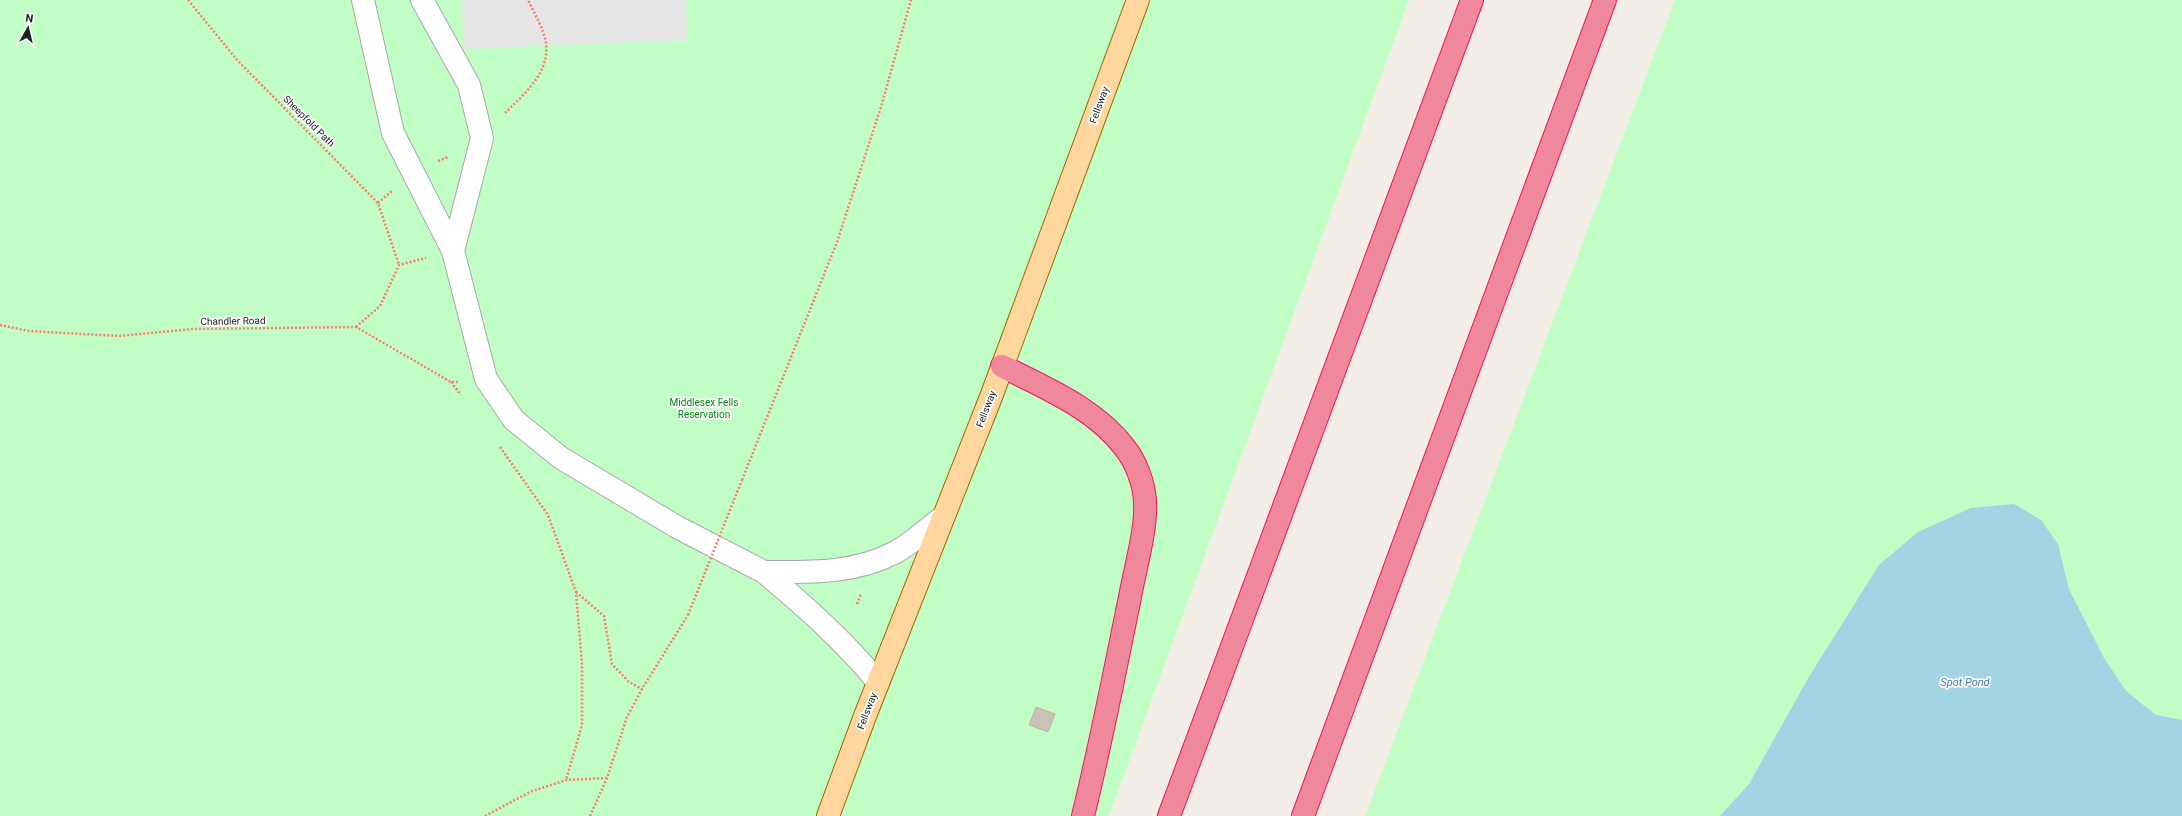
<svg xmlns="http://www.w3.org/2000/svg" width="2182" height="816" font-family="Roboto,sans-serif">
<rect width="100%" height="100%" fill="#f2eee6"/>
<path fill="#c1fec6" d="M0,0h1409l-300,816h-1109z
M1675,0h507v816h-817z"/>
<path fill="#e5e5e5" d="M461,0h225l2,40 -224,9z"/>
<path fill="#a3d4e3" d="M2014,504l27,16 17,24 11,45 35,69 22,33 30,24 26,5v96h-462l29,-32 58,-104 72,-115 39,-33 53,-24z"/>
<path fill="#cac1b9" stroke="#c5b5a7" d="M1036,707l19,7 -7,18 -19,-7z"/>
<g fill="none" stroke-linecap="round" stroke-linejoin="round">
<defs>
<path id="minor" d="M363,0l30,133 60,118 33,128 28,41 47,38 116,69 87,45
M422,0l47,85 13,53 -29,113
M878,682c-35,-42 -72,-75 -114,-110 45,0 89,2 130,-19 17,-9 33,-24 49,-36"/>
<path id="major" d="M828,816l37,-100 126,-319 147,-397"/>
<path id="highway" d="M1002,366c43,22 93,42 123,82 11,14 19,35 20,53 2,27 -10,68 -15,96 -15,73 -29,146 -47,219
M1169,816l303,-816
M1303,816l302,-816"/>
</defs>
<use href="#minor" stroke="#a8a8a8" stroke-width="24"/>
<use href="#major" stroke="#9d6b00" stroke-width="24"/>
<use href="#highway" stroke="#ec175e" stroke-width="24"/>
<path stroke="#ff7b6a" stroke-width="2.5" stroke-dasharray="2 2" stroke-linecap="butt" d="M188,0l50,61 140,142 21,62
M505,113c19,-19 45,-40 41,-70 -2,-14 -12,-30 -18,-43
M438,161l10,-4
M378,203l14,-12
M0,325l29,6 90,5 73,-7 164,-2 95,55h7
M356,327l24,-21 19,-41 27,-7
M451,382l10,13
M500,447l48,68 28,77 6,73v60l-16,55
M742,480l95,-238 44,-135 30,-107
M576,592l28,24 8,48 17,18 13,7
M857,604l4,-10
M485,816l45,-24 36,-12 41,-2
M590,816l17,-38 20,-61 15,-28 46,-74"/>
<use href="#minor" stroke="#fff" stroke-width="22"/>
<use href="#major" stroke="#ffd69e" stroke-width="22"/>
<use href="#highway" stroke="#ef889a" stroke-width="22"/>
<path stroke="#ff7b6a" stroke-width="2.5" stroke-dasharray="2 2" stroke-linecap="butt" d="M688,615l54,-135"/>
</g>
<g text-anchor="middle" dominant-baseline="central" stroke-width="3.5" stroke-linejoin="round" paint-order="stroke">
<g font-size="10" fill="#212121" stroke="#fff">
<text transform="translate(1099 105) rotate(-70)">Fellsway</text>
<text transform="translate(309 121) rotate(45)">Sheepfold Path</text>
<text transform="translate(233 321) rotate(-1)">Chandler Road</text>
<text transform="translate(986 409) rotate(-69)">Fellsway</text>
<text transform="translate(867 711) rotate(-69)">Fellsway</text>
</g>
<g font-size="10" fill="#02860e" stroke="#fff">
<text x="704" y="402">Middlesex Fells<tspan x="704" dy="12">Reservation</tspan></text>
</g>
<g font-size="11" font-style="italic" fill="#4079b2" stroke="#fff">
<text x="1965" y="682">Spot Pond</text>
</g>
</g>
<g transform="translate(28 28) rotate(8)" stroke="#ffffff" stroke-width="3" paint-order="stroke">
<path d="M0-3L7 15L0 10L-7 15Z" fill="#212121"/>
<text y="-6" font-size="11" font-weight="bold" text-anchor="middle" fill="#212121">N</text>
</g>
</svg>
